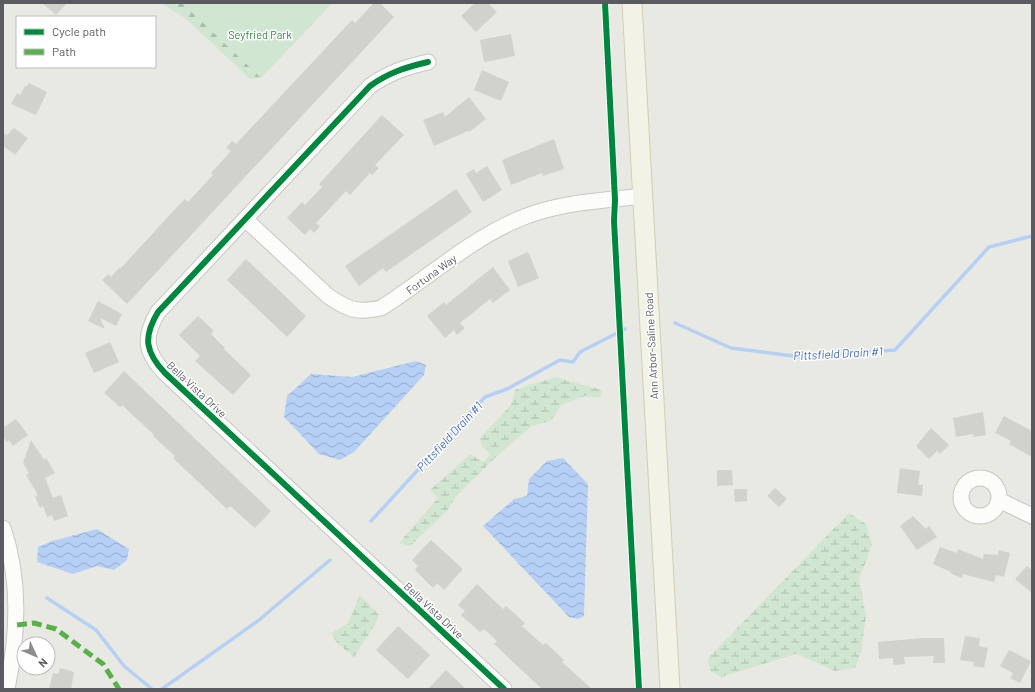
<svg xmlns="http://www.w3.org/2000/svg" width="1035" height="692" font-family="Barlow,sans-serif">
<defs>
<pattern id="forest-firs" width="22" height="20" patternUnits="userSpaceOnUse"><rect width="22" height="20" fill="#d1e6d1"/><path d="M5 1l3.5 6h-7zM16 11l3.5 6h-7z" fill="#adbdad"/></pattern>
<pattern id="wetland-marsh" width="20" height="14" patternUnits="userSpaceOnUse"><rect width="20" height="14" fill="#d1e6d1"/><path d="M1 5h8M5 5V1M11 12h8M15 12V8" fill="none" stroke="#adbdad"/></pattern>
<pattern id="water-waves" width="16" height="10" patternUnits="userSpaceOnUse"><rect width="16" height="10" fill="#b5cff5"/><path d="M0 5q4-4 8 0t8 0" fill="none" stroke="#96abca"/></pattern>
</defs>
<rect width="100%" height="100%" fill="#e9e9e3"/>
<path fill="url(#forest-firs)" d="M161,3h171l-71,75 -11,1 -64,-60z"/>
<path fill="url(#wetland-marsh)" d="M555,377l47,13 -2,8 -15,-2 -24,9 -10,16 -19,5 -34,29 -42,41 -9,15 -37,35 -11,-3 39,-45 -8,-8 40,-36 14,8 6,-8 -8,-8 -2,-8 31,-33 4,-15z
M849,513l17,11 6,21 -13,34 7,37 -5,36 -6,16 -20,3 -39,-17 -75,23 -11,-6 -2,-13z
M360,595l19,20 -5,11 -20,31 -17,-14 -6,-10 17,-10z"/>
<path fill="#d1e6d1" d="M182,3h150l-71,75z"/>
<path fill="url(#water-waves)" d="M416,361l10,4 -2,10 -70,77 -14,8 -21,-6 -35,-37 3,-21 24,-22 41,3z
M563,458l25,26 -4,132 -6,3 -9,-2 -86,-91 31,-27 13,-3 2,-17 18,-18z
M97,529l32,20 -2,11 -13,10 -17,-4 -24,8 -36,-12 1,-15 14,-6z"/>
<g fill="none" stroke-linecap="round" stroke-linejoin="round">
<path stroke="#b5cff5" stroke-width="3.5" d="M675,323l56,25 70,9 94,-7 94,-103 43,-11
M371,521l114,-124 22,-8 53,-29 13,2 7,-10 45,-23
M47,598l49,32 28,36 28,23
M162,689l97,-69 71,-60"/>
</g>
<path fill="#d1d1cd" d="M42,3h25l-11,12z
M374,3h6l14,14 -267,287 -25,-24 6,-6 3,3 9,-10 1,1 55,-60 9,-9 3,3 25,-27 -2,-2 20,-22 -5,-3 6,-7 4,3 116,-124 3,3z
M475,3h13l9,9 -21,20 -15,-16z
M511,34l4,22 -31,6 -4,-22z
M482,70l27,12 -8,19 -27,-11z
M29,83l18,9 -11,23 -25,-11 6,-11 3,2 5,-9h2z
M469,97l17,22 -17,13 -1,-1 -34,15 -11,-26 20,-8 2,5z
M382,115l22,20 -29,30 4,3 -7,7 -2,-2 -20,22 -4,-4 -30,32 4,3 -6,7 -4,-4 -5,6 -18,-17 15,-16 3,3 17,-18 -3,-3z
M14,128l14,10 -13,17 -12,-9v-14l4,3z
M554,139l10,30 -21,7 -1,-3 -31,12 -9,-25z
M487,166l15,24 -19,12 -17,-28 8,-5 2,4z
M456,189l16,23 -86,60 -3,-4 -24,18 -14,-20z
M528,252l11,26 -21,9 -10,-26z
M246,259l60,57 -19,21 -60,-57z
M493,267l17,23 -17,13 -3,-4 -30,24 5,5 -8,7 -3,-5 -9,8 -18,-22 17,-14 2,3z
M98,301l24,13 -6,12 -16,-8 5,11 -17,-8z
M198,316l16,15 -3,3 14,14 -1,1 27,26 -18,20 -38,-34 5,-5 -21,-21z
M110,342l9,20 -25,11 -9,-20z
M124,371l147,140 -16,17 -25,-22 -3,3 -54,-51 2,-2 -22,-20 1,-1 -4,-4 -28,-26 -2,2 -16,-14z
M983,412l3,23 -12,2 -1,-3 -17,3 -3,-19z
M1004,416l28,15v26l-23,-13 2,-3 -16,-8z
M16,419l12,16 -15,11 -4,-6 -2,2 -4,-6v-8z
M931,428l18,17 -9,9 -3,-3 -8,8 -13,-13z
M31,440l10,15 3,5 2,-2 9,15 -10,5 8,20 8,-3 7,21 -14,5 -2,-6 -5,2 -4,-11 -3,2 -5,-12 3,-1 -12,-20 3,-2 -6,-10z
M900,468l20,3 -2,14h5l-1,11 -25,-3z
M717,470h15l1,15 -16,1z
M775,488l12,11 -8,8 -12,-11z
M734,489h13v12l-12,1z
M913,516l13,13 3,-3 8,11 -20,13 -17,-24z
M431,540l32,29 -19,21 -7,-7 -4,5 -18,-18 3,-4 -6,-6z
M940,547l17,6 1,-4 25,10 1,-5 14,1 1,-5 11,3 -6,24 -8,-2 -2,7 -31,-8 -1,4 -12,-5 1,-1 -18,-8z
M1027,566l5,4v23l-17,-14z
M477,584l26,25 3,-3 19,17 -3,3 21,19 3,-2 18,17 -2,2 30,27h-50l-48,-45 3,-3 -13,-12 -4,3 -19,-17 4,-4 -7,-6z
M398,626l32,29 -22,24 -32,-29z
M965,636l15,2 -1,8 9,2 -4,20 -11,-2 1,-4 -14,-2z
M923,638h21l1,25h-12l1,-7 -30,1 1,7 -12,1v-7l-14,1 -1,-17z
M1009,650l22,11 -11,22 -10,-5 3,-5 -13,-7z
M60,668l14,4 -3,17h-22l4,-16 5,1z
M446,670l20,19h-38z"/>
<g fill="none" stroke-linecap="round" stroke-linejoin="round">
<defs>
<path id="minor" d="M428,62c-22,5 -40,11 -58,24l-212,226c-15,25 -13,40 7,61l339,316
M245,219l83,77c21,14 28,17 53,12 46,-29 88,-68 138,-89 39,-17 82,-18 123,-23
M961 497a19 19 0 1 1 38 0a19 19 0 1 1-38 0Z
M999,500l33,16
M3,528c18,53 15,107 4,161"/>
<path id="major" d="M632,3l38,686"/>
</defs>
<use href="#minor" stroke="#c6c7c5" stroke-width="17"/>
<use href="#major" stroke="#d1ceb1" stroke-width="21"/>
<use href="#minor" stroke="#fcfcfb" stroke-width="15"/>
<use href="#major" stroke="#f2f2e6" stroke-width="19"/>
<path stroke="#58b04a" stroke-width="5" stroke-dasharray="10 5" stroke-linecap="butt" d="M17,625l17,-2 22,6 47,35 16,25"/>
<defs>
<path id="cycleway" d="M605,3l10,197 -1,21 25,468
M428,62c-22,5 -40,11 -58,24l-212,226c-15,25 -13,40 7,61l339,316"/>
</defs>
<use href="#cycleway" stroke="#fff" stroke-width="8"/>
<use href="#cycleway" stroke="#00873e" stroke-width="6"/>
</g>
<g text-anchor="middle" dominant-baseline="central" stroke-width="3" stroke-linejoin="round" paint-order="stroke">
<g font-size="11" fill="#368347" stroke="#fff">
<text x="260" y="34">Seyfried Park</text>
</g>
<g font-size="11" fill="#595b61" stroke="#fff">
<text transform="translate(431 274) rotate(-36)">Fortuna Way</text>
<text transform="translate(651 346) rotate(-93)">Ann Arbor-Saline Road</text>
<text transform="translate(197 389) rotate(43)">Bella Vista Drive</text>
<text transform="translate(434 610) rotate(43)">Bella Vista Drive</text>
</g>
<g font-size="12" font-style="italic" fill="#436abf" stroke="#fff">
<text transform="translate(838 353) rotate(-3)">Pittsfield Drain #1</text>
<text transform="translate(449 436) rotate(-47)">Pittsfield Drain #1</text>
</g>
</g>
<rect width="1035" height="692" fill="none" stroke="#595b61" stroke-width="8"/>
<rect x="16" y="16" width="140" height="52" fill="#ffffff" stroke="#bdbdc0"/>
<rect x="24" y="29" width="20" height="6" fill="#00873e" stroke="#bdbdc0"/>
<text x="52" y="36" font-size="12" fill="#595b61">Cycle path</text>
<rect x="24" y="49" width="20" height="6" fill="#58b04a" stroke="#bdbdc0"/>
<text x="52" y="56" font-size="12" fill="#595b61">Path</text>
<g transform="translate(36 656) rotate(134)"><circle r="19" fill="#ffffff" stroke="#bdbdc0"/>
<path d="M0-3L7 15L0 10L-7 15Z" fill="#8b8d8e"/>
<text y="-6" font-size="11" font-weight="bold" text-anchor="middle" fill="#595b61">N</text>
</g>
</svg>
